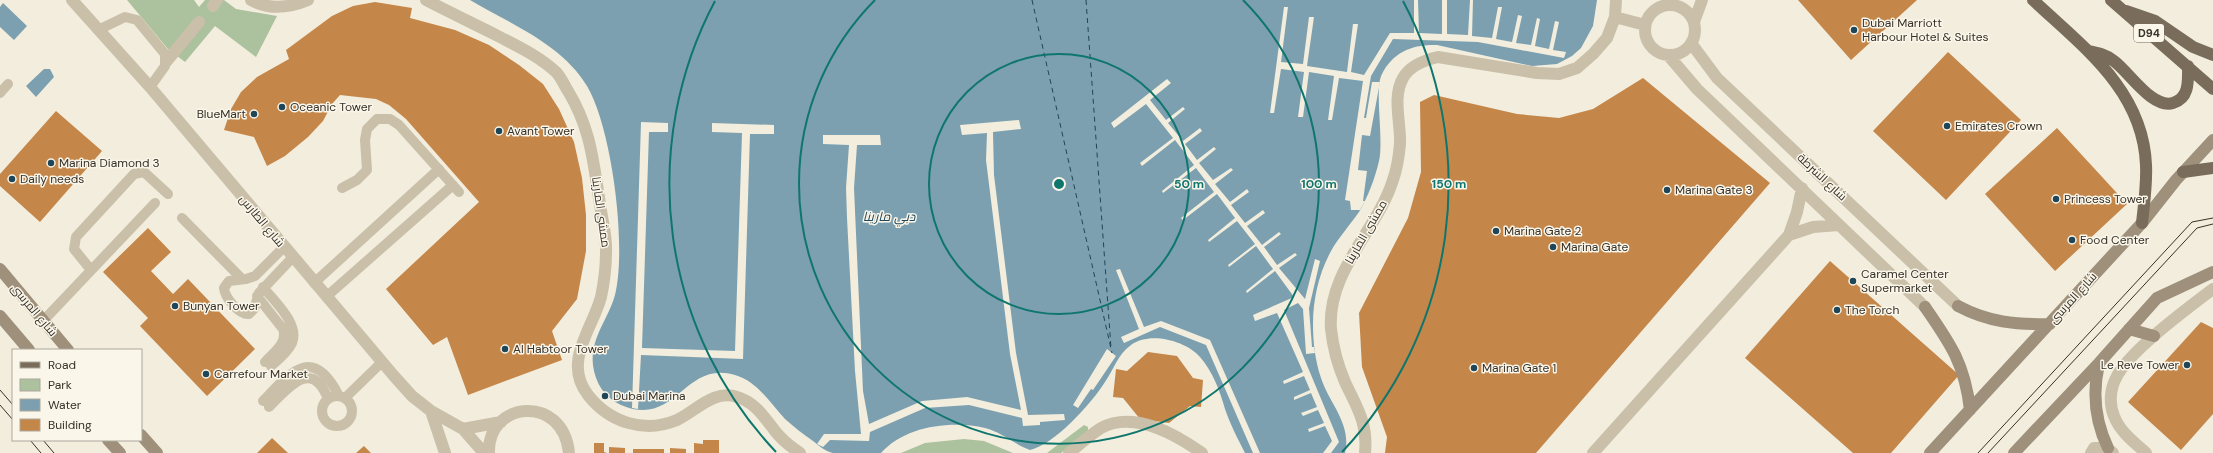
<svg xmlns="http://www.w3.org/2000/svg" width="2213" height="453" font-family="'DM Sans',Cairo,sans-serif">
<rect width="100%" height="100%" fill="#f2eddd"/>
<path fill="#acc19d" d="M127,0h67l5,7 6,-7h19l12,9 41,7 -21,41 -41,-31 -30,36 -17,-13z
M1084,425l4,2v4l-27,22h-14z
M964,439l20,2 29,12h-112l24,-10z"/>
<path fill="#7ca0af" d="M470,0h1127l-4,26 -12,22 -9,8 -15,8 -25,2 -95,-21c-24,-1 -44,7 -55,29 -8,14 2,65 -3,87 -4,17 -11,36 -20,51 -9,13 -20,25 -28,39 -12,22 -18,48 -18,73 0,18 2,36 8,54 8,25 31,46 24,75h-100c-7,-14 -15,-29 -20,-44 -5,-18 -12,-37 -25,-52 -14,-16 -50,-26 -69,-12 -13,9 -17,24 -26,37 -14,22 -50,62 -75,68 -16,-6 -29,-18 -45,-22 -34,-8 -80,-2 -104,25 -15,0 -34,0 -48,0 -7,-1 -15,-8 -20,-12 -10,-7 -19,-14 -28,-22 -15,-16 -28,-38 -50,-44 -52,-15 -59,54 -114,30 -16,-7 -26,-22 -28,-40 -3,-27 15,-45 22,-70 12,-48 -3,-167 -28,-209 -25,-42 -78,-63 -117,-86z
M3,3l24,23 -13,14 -14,-13v-20z
M44,69h6l4,8 -18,20 -10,-11z"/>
<path fill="#f2eddd" d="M1414,0h4l1,33 23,1v-34h5v34l21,1 2,-35h3l-1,36 20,2 6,-31h4l-6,32 16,3 6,-27 4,1 -6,27 15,2 6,-27 3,1 -5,27 14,3 6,-28 4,1 -6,28 13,2 -2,6 -86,-16 -85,-3 -22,37 -7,42h2l6,-36h8l-10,54 -8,-1 -4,35 9,1 -4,30h2l-5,9h-9l-1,-9 -5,-1 18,-119 -24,-3 -7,42h-4l6,-44 -25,-4 -6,45h-5l6,-45 -23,-3 -7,44h-4l14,-106h4l-7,55 22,2 6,-47h5l-7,49 40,6 6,-48h5l-7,48 13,3 26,-42h24z
M1167,79l4,4 -21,17 16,20 17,-13 2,2 -17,14 15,18 17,-13 2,3 -17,13 12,16 17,-13 2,2 -17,14 14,17 18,-12 2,2 -18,14 15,18 17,-13 2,3 -18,13 14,18 18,-13 2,3 -18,13 15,19 17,-13 2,2 -17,13 13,18 18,-12 2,2 -18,13 26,31 10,-40 5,2 -11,47 3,39h2l1,6 -9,1 -3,-45 -5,-6 -14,7 55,132 -8,11h-8l9,-12 -7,-15 -16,6 -1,-3 16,-6 -6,-13 -15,6 -2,-3 16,-6 -6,-14 -17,7v-3l16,-7 -6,-14 -20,8 -1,-3 20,-9 -26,-59 -22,8 -2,-6 41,-18 -19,-26 -28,22 -1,-2 27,-22 -17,-23 -27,21 -1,-2 27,-21 -18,-23 -28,21 -1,-2 27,-22 -18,-24 -34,26 -2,-2 33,-26 -18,-24 -33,25 -1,-2 32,-26 -19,-25 -33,26 -2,-3 33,-25 -27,-34 -32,24 -3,-5z
M1019,120l2,9 -28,3 1,43 22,178 12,62 36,-1 1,6 -25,2v3l-17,1 -1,-8 -53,-13 -44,3 -55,24 -1,9 -39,-1 -7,7 -6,-3 7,-10h37l-6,-63 -8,-153 -1,-30 3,-43 -26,-1v-9h57l1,10h-24l-3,43 9,203 6,33 53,-23 45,-4 54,13 -11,-56 -24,-194 1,-27 -25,2 -2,-10z
M641,122l27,1v9h-19l-7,216 93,3 7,-218 -30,-1v-9l62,2v9h-24l-7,225 -102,-4 -3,54 -6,-1z
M1120,269l24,58 17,-6 49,19 50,113h-7l-47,-108 -46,-18 -36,16 -3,-6 18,-8 -23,-59z
M1107,349l9,7 -23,34 -2,-1 -13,19 -5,-3z"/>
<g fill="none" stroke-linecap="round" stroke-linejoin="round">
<path stroke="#1f4658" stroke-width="1" stroke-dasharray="5 4" stroke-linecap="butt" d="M1032,0l80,353
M1086,0l25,348"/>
</g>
<path fill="#c48649" d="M1798,0h119l-66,60z
M375,2l37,6 -2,10 45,12 34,15 30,20 24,19 16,25 15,33 8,36 4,37v36l-9,48 -25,32 10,29 -94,35 -21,-58 -14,8 -47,-56 93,-87 -73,-83 -17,-14 -13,-6 -36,-4 -8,9 -9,17 -15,16 -23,19 -18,10 -13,-29 -30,-7 7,-21 10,-17 16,-15 32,-18 -3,-9 46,-34 21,-10z
M1948,52l73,68 -75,80 -73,-69z
M1643,78l127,105 -234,270h-151l2,-16 -25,-70 -3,-54 49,-95 13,-46 -1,-70 14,-7 83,19 42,4 34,-9z
M56,111l46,40 -62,71 -40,-36v-12z
M2057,128l70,76 -72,67 -70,-77z
M148,228l23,24 -20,19 22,23 15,-15 67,70 -48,47 -67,-70 8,-8 -45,-46z
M1830,261l129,114 -68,78h-38l-108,-95z
M2201,322l12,6v86l-32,36 -53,-48z
M1148,352l29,4 16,22 10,2 -2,27 -11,-1 -21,17 -29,-4 -17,-21 -10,-1 3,-28 11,2z
M272,438l16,15h-31z
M703,440h16v13h-25v-10l9,1z
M594,443h10v9l3,1h-13z
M364,446l7,7h-15z
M609,447l16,1v5h-16z
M670,448l16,1v4h-16z
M633,449h31v4h-31z"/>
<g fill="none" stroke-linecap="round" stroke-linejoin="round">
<path stroke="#cac0a9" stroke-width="10" d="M98,30l27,-13 12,3 28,34v12l-15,21
M0,93l8,-9
M342,188l15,-8 10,-10 -2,-30 2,-11 10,-10h13l9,6 60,67
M182,218l60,61
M284,247l-29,29 -9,3 -17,2 -5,7c1,10 15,27 25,26l5,-5 5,-16 34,-36
M91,270l-17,-21 2,-12 58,-63 10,-2 24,22
M314,283l125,-114
M263,287c11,14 37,37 29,56 -4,9 -14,17 -21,23
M257,296l26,33c5,14 -9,23 -18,33
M326,297l127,-112
M43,321l112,-118
M322 411a15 15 0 1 1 30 0a15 15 0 1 1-30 0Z
M345,398l37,-36
M263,401c28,-29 50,-57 76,-5
M269,407c19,-19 43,-50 59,-8"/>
<path stroke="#cac0a9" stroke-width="12" d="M72,0l78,87 244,289 18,20 19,15 32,18 21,24
M251,0c18,10 38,8 57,0
M426,0c23,12 46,23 70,35 21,11 43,21 60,37 5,5 8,13 12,19 23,38 25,70 32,113 2,16 7,32 6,48 0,14 -2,31 -5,45 -8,31 -39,65 -13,98 21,27 56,39 89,25 19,-9 37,-31 60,-23 18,5 27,20 38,34 7,9 16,16 25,22
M1645 30a25 25 0 1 1 50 0a25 25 0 1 1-50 0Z
M213,6l4,-6
M1615,17l30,8
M1694,22l8,-22
M1691,43l26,35 241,228
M1668,55l29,34 228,218
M166,62l33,-40
M1789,235l24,-8 26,-2
M431,411l14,42
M463,429l38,-7
M489,453c-2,-52 74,-60 80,0
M1069,453c10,-8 21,-18 32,-25 33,-18 74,6 101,25
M1365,453c3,-30 -8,-45 -20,-71 -7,-16 -12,-35 -14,-53 -4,-58 46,-98 62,-149 4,-11 6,-25 7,-36 1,-21 -8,-47 3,-66 7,-13 22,-18 35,-21l99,16 22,1 18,-6 16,-14 14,-16 8,-21 1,-17
M1593,453l196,-218 8,-23 5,-24
M2091,453l3,-5c8,0 13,-1 19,5
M2146,453c-12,-11 -26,-21 -32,-37 -5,-12 -4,-27 2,-38 12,-26 72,-70 97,-89"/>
<path stroke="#9e907a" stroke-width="12" d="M0,269l68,81
M1958,306c30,16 58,19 92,18
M1925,307c25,36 40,57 45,103
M0,316l29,34
M2129,329l25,7
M2099,364c-7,30 -4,57 9,84
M141,435l16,18
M108,440l12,13
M1930,453l212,-230 34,-43 37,-40
M2014,453l85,-90 58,-65 56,-26"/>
<path stroke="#796c5a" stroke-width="12" d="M2033,0c50,47 110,90 113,165 1,19 -2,39 -4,58
M2111,0l102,89
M2126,11l29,10 38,26 20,8
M2088,51c10,2 19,4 26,10 16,12 38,48 59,42 17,-5 15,-23 15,-37
M2183,172l30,-4"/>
<path stroke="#373129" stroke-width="1" d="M0,390l13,15
M0,405l13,15
M30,440l11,13
M43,440l11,13
M1978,453l214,-231 21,-4
M1988,453l209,-225 16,-4"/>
</g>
<g fill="none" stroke="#0f766e" stroke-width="2">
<circle cx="1059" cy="184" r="130"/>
<path d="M1243 0A260 260 0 1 1 875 0"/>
<path d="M776 452A390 390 0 0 1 715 1M1403 1A390 390 0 0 1 1342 452"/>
</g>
<g fill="#1f4658" stroke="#faf6e9" stroke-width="1.5">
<circle cx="1854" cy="30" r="4"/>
<circle cx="282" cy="107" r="4"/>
<circle cx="254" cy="114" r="4"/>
<circle cx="1947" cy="126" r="4"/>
<circle cx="499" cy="131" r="4"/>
<circle cx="51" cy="163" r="4"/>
<circle cx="12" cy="179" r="4"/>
<circle cx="1667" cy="190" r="4"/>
<circle cx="2056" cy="199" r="4"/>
<circle cx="1496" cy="231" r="4"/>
<circle cx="2072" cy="240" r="4"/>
<circle cx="1553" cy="247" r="4"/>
<circle cx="1853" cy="281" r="4"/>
<circle cx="175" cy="306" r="4"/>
<circle cx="1837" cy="310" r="4"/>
<circle cx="505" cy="349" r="4"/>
<circle cx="2187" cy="365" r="4"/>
<circle cx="1474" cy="368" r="4"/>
<circle cx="206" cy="374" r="4"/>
<circle cx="605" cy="396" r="4"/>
</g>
<g text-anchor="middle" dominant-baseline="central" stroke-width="3" stroke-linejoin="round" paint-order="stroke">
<rect fill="#faf6e9" stroke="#726c63" stroke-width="1" x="2134" y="24" width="30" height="18" rx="3"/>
<g font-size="11" font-weight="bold" fill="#373129">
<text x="2149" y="33">D94</text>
</g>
<g font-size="12" fill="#373129" stroke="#faf6e9" text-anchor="start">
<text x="1862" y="23">Dubai Marriott<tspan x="1862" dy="14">Harbour Hotel &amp; Suites</tspan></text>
<text x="290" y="107">Oceanic Tower</text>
<text x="246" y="114" text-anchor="end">BlueMart</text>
<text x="1955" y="126">Emirates Crown</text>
<text x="507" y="131">Avant Tower</text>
<text x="59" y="163">Marina Diamond 3</text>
<text x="20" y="179">Daily needs</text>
<text x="1675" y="190">Marina Gate 3</text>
<text x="2064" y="199">Princess Tower</text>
<text x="1504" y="231">Marina Gate 2</text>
<text x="2080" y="240">Food Center</text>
<text x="1561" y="247">Marina Gate</text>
<text x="1861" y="274">Caramel Center<tspan x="1861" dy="14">Supermarket</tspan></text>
<text x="183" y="306">Bunyan Tower</text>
<text x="1845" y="310">The Torch</text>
<text x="513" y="349">Al Habtoor Tower</text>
<text x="2179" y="365" text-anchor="end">Le Reve Tower</text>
<text x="1482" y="368">Marina Gate 1</text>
<text x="214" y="374">Carrefour Market</text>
<text x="613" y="396">Dubai Marina</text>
</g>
<g font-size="12" fill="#373129" stroke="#faf6e9">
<text transform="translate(1822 177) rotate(43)">شارع الشرطة</text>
<text transform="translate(601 212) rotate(82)">ممشى المارينا</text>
<text transform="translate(262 221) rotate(50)">شارع الطارس</text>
<text transform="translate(1366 232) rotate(-60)">ممشى المارينا</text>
<text transform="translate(2073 298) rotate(-48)">شارع المرسى</text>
<text transform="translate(34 310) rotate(50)">شارع المرسى</text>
</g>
<g font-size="13" font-style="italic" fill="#1f4658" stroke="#faf6e9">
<text x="889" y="216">دبي مارينا</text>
</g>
</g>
<circle cx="1059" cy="184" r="6" fill="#0f766e" stroke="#faf6e9" stroke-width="2"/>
<g font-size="12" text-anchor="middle" font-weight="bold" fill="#0f766e" stroke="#faf6e9" stroke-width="3" stroke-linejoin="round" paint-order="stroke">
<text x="1189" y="188">50 m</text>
<text x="1319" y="188">100 m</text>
<text x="1449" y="188">150 m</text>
</g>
<rect x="12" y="349" width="130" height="92" fill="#faf6e9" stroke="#aca79c"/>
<rect x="20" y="362" width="20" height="6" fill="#796c5a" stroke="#aca79c"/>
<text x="48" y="369" font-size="12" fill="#373129">Road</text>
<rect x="20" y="379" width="20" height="12" fill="#acc19d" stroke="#aca79c"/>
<text x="48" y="389" font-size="12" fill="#373129">Park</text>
<rect x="20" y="399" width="20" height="12" fill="#7ca0af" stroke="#aca79c"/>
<text x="48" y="409" font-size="12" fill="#373129">Water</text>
<rect x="20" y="419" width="20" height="12" fill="#c48649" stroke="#aca79c"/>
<text x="48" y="429" font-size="12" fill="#373129">Building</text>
</svg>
